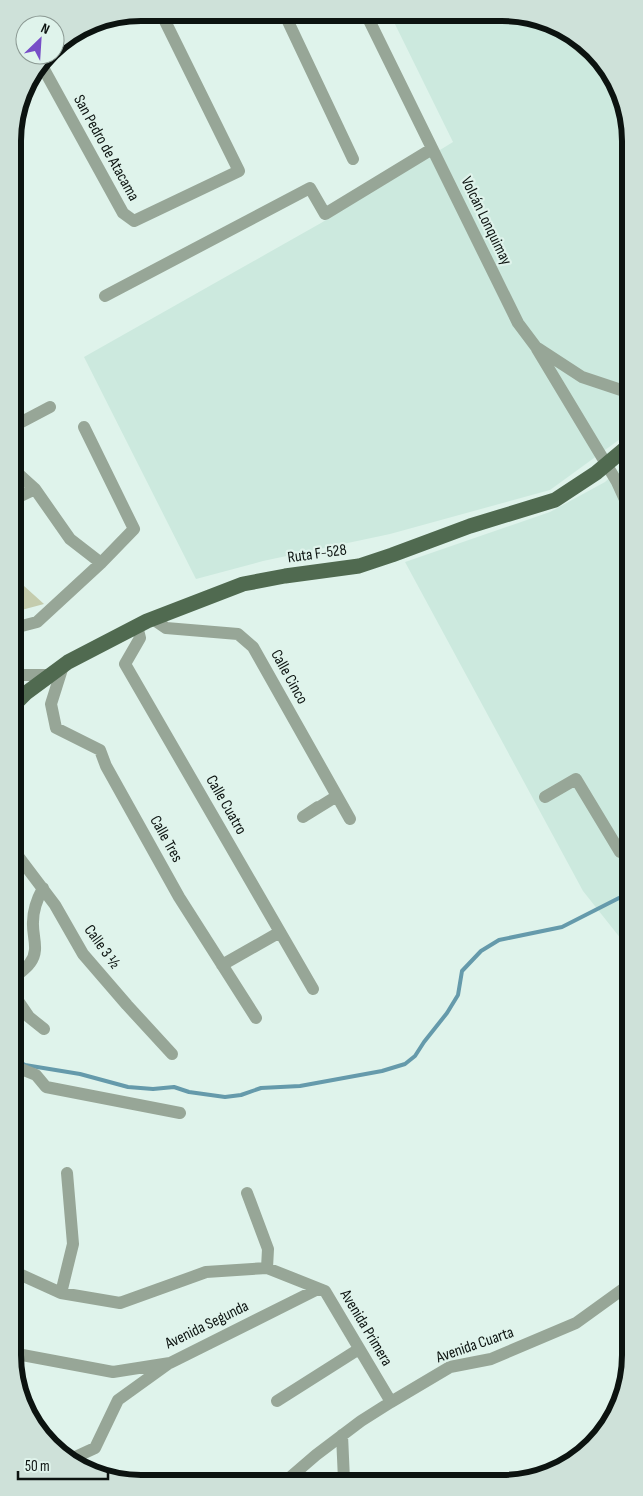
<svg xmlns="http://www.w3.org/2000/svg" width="643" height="1496" font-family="'Sofia Sans Condensed',sans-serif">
<rect width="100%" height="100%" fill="#dff3eb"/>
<path fill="#cce9de" d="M390,14l137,1 60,30 39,63 1,326 -77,56 -160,44 -127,27 -67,18 -112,-222 237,-134 132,-81z
M627,462l2,487 -46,-58 -178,-329 145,-50 55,-30z"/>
<path fill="#c4ccad" d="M14,577l30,27 -30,8z"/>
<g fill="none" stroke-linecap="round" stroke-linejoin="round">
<path stroke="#659aab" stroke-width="4" d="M16,1060l9,5 55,9 48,13 25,2 21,-2 15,5 36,5 16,-2 20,-7 39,-2 82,-15 23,-7 10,-8 9,-14 23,-29 11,-18 4,-24 19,-20 18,-11 63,-13 57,-29 10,-1"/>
<path stroke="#97a697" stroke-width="12" d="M284,13l69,146
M366,14l152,309 18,24 46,30 45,15
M564,33l33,28
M41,64l82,149 11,8 105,-50 -78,-158
M105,296l205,-108 15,26 107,-65
M537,349l80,133 10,22
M14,426l36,-19
M84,427l50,102 -33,34
M14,470l21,19 35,50 31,24 -64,59 -23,6
M14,499l21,-10
M153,619l13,9 72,6 15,13 97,172
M137,626l3,12 -15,26 188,325
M63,666l-12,38 5,24 44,22 6,16 73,131 77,121
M15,675h33
M545,797l31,-18 44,73 8,-7
M318,807l-15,10 34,-21
M15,852l40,53 28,49 44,51 45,49
M222,965l58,-33
M16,976c4,-4 10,-7 14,-13 10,-13 2,-27 3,-41 0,-13 4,-23 10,-34
M16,998l13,19 15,12
M16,1067l20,8 10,12 134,26
M247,1193l21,56 -1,19
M17,1273l44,20 59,10 86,-31 61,-4 58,23 66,111
M61,1293l12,-49 -6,-71
M17,1354l96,18 57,-9 148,-74
M277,1401l82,-52
M342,1435l2,45
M71,1459l24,-11 23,-48 50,-36
M287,1480l29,-25 45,-34 30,-19 59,-35 41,-8 85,-36 54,-39"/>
<path stroke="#506a50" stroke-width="15" d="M15,704l11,-11 42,-31 79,-41 96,-37 42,-8 74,-10 33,-11 78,-29 85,-26 41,-27 31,-26"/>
</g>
<g text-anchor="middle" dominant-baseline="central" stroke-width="4.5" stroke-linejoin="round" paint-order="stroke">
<g font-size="16" fill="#0c1310" stroke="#dff3eb">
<text transform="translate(106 148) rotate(61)">San Pedro de Atacama</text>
<text transform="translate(486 221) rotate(64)">Volcán Lonquimay</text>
<text transform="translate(317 554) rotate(-8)">Ruta F-528</text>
<text transform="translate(289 677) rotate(61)">Calle Cinco</text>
<text transform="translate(226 805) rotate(60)">Calle Cuatro</text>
<text transform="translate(166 839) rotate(61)">Calle Tres</text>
<text transform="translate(102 947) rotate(54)">Calle 3 ½</text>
<text transform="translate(207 1325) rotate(-26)">Avenida Segunda</text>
<text transform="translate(366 1328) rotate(59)">Avenida Primera</text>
<text transform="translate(475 1345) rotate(-19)">Avenida Cuarta</text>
</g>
</g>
<path d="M0 0H643V1496H0ZM141 21H502A120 120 0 0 1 622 141V1355A120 120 0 0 1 502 1475H141A120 120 0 0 1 21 1355V141A120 120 0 0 1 141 21Z" fill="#cee1d9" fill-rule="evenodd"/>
<path fill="none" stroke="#0c1310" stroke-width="6" d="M141 21H502A120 120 0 0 1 622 141V1355A120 120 0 0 1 502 1475H141A120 120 0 0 1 21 1355V141A120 120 0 0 1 141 21Z"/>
<g transform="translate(40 40) rotate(25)"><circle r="24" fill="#dff3eb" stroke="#8b9993"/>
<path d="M0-4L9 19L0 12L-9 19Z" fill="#774ec7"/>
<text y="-8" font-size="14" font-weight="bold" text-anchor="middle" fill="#0c1310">N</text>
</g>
<path d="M18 1471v8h90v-8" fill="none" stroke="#0c1310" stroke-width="2.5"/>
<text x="25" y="1471" font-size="15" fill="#0c1310" stroke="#dff3eb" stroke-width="4" paint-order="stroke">50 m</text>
</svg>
